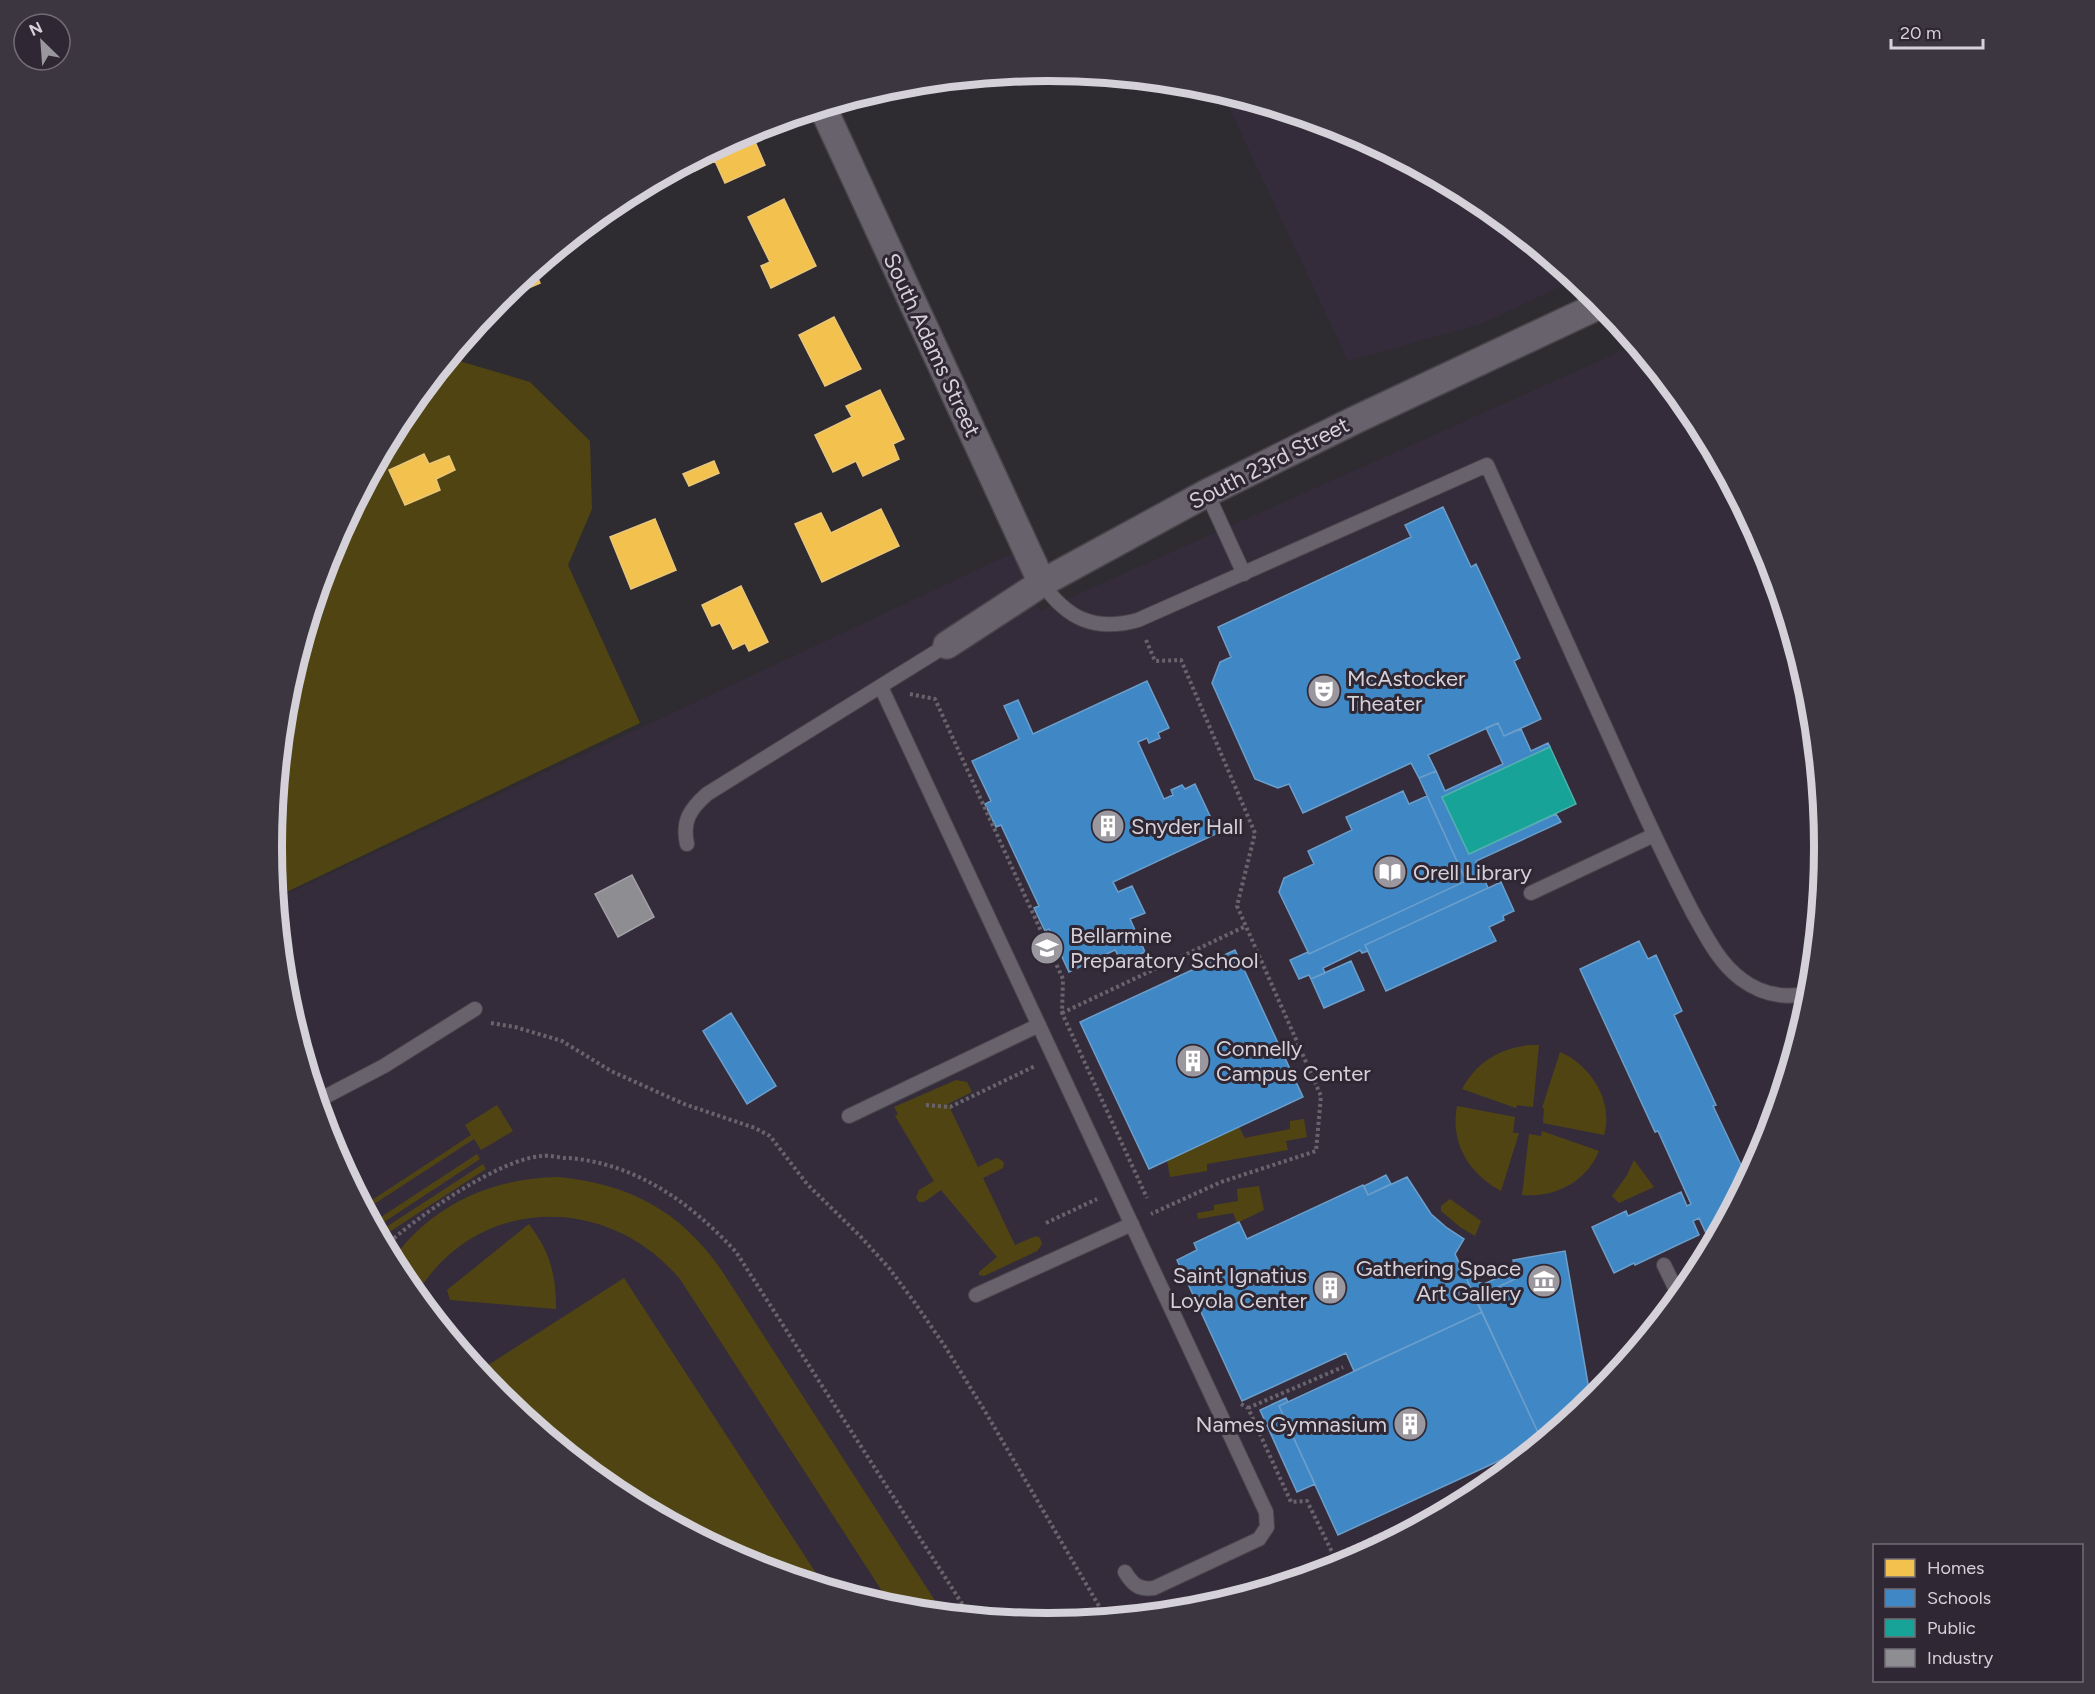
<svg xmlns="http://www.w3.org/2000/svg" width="2095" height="1694" font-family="Figtree,sans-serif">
<rect width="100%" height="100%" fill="#2e2b31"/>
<path fill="#352c3b" d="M1222,93l123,37 134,72 96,78 -94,44 -133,37z
M1635,345l58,71 72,134 44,146 15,151 -15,152 -44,145 -72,135 -97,117 -117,97 -135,72 -145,44 -152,14 -151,-14 -146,-45 -134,-72 -118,-96 -96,-118 -72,-134 -44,-146 -10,-99 737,-346 27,58z"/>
<path fill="#504512" d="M449,358l81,24 60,59 2,68 -24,56 72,158 -364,174 -5,-50 15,-152 44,-145 72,-135z
M1529,1045h10l-6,62 -16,-2 -1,3 -54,-19c15,-27 36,-40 67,-44z
M1560,1052c31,13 54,50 44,83l-61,-12 1,-15h-2z
M956,1080l11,2 5,10 -24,12 30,63 18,-9 4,1 4,4 -1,5 -20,10 32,67 21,-9 4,2 2,6 -5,7 -53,25 -5,-1v-3l18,-15 -56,-67 -17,12h-5l-3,-4 3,-8 15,-9 -39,-65 3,-2 -4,-7z
M497,1105l16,26 -32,19 -7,-11 -109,71 -2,-4 108,-71 -6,-10z
M1457,1106l58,11 -2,16h6l-18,58c-32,-17 -51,-48 -44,-85z
M1304,1119l3,18 -21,4 2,9 -81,14v7l-37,6 -3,-16 72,-34 6,11 45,-9v-8z
M1542,1131l57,20c-13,31 -44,47 -77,44l7,-61 12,2z
M477,1154l3,5 -105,69 -3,-5z
M1634,1160l20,27 -35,16 -7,-7 15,-21z
M483,1164l3,5 -106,69 -3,-5z
M558,1177c71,7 121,33 162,91l223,345 -50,-5 -213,-329c-73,-87 -205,-84 -264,16l-14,-17 -10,-18c40,-55 99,-82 166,-83z
M1259,1186l5,24 -27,13 -4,-10 -35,6 -1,-6 17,-3v-5l24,-4 -1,-12z
M1450,1199l31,22 -6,15 -15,-9 -19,-16v-5z
M529,1224c21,28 27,50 27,85l-106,-9 -3,-10z
M624,1278l201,309 -75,-23 -134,-72 -118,-96 -28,-34 15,5z"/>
<path fill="#f2c14e" stroke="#e9c678" stroke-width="1.5" d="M750,130l15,35 -40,18 -10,-22 -20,10 -4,-10z
M784,199l32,67 -45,22 -10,-22 9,-4 -22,-45z
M534,269l6,14 -46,20 5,-5z
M834,317l27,52 -36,17 -26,-51z
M880,390l24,49 -11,5 6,15 -36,17 -7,-15 -23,11 -18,-37 37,-18 -6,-11z
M424,454l5,10 20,-8 6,14 -19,9 4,11 -35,15 -16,-35z
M714,461l5,12 -30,13 -6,-12z
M881,509l18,37 -77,36 -27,-58 26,-11 10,20z
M655,519l21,51 -45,19 -21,-52z
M741,586l27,56 -19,9 -4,-8 -12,6 -13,-26 -8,3 -10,-21z"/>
<path fill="#3f88c5" stroke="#6c9ecb" stroke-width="1.5" d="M1443,507l28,60 5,-3 44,94 -6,3 27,58 -37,17 -6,-13 -70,32 8,16 -17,7 -8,-15 -108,50 -14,-29 -11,4 -23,-9 -43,-96 8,-21 11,-5 -13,-30 193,-90 -6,-12z
M1147,681l22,47 -11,5 2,5 -11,5 -2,-5 -9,4 26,57 9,-4 -2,-5 11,-5 3,4 10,-5 23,49 -105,49 5,10 14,-6 13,27 -15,6 15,33 -23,11 -7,-13 -46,22 -20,-43 -4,2 -11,-23 5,-2 -38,-81 -5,2 -11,-23 6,-3 -19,-40 47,-22 -15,-33 14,-6 15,34z
M1498,723l6,13 17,-7 10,22 17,-8 2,4 -108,50 27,57 87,-40 5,8 -85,39 12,27 -123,57 3,6 -6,2 -2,-3 -37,18 2,5 -14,6 -2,-4 -10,4 -9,-19 18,-8 1,2 157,-73 -47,-103 17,-7 9,20 58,-27 -17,-36z
M1403,791l6,13 18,-8 39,85 -157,73 -30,-62 5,-14 30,-14 -6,-13 44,-21 -6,-13z
M1501,882l13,29 -11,5 1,4 -15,7 7,14 -110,50 -21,-46z
M1639,941l9,18 8,-4 26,56 -8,4 42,90 -3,1 29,61 3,-2 4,9 -38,70 -12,-26 -6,3 6,14 -64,30 -1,-2 -20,10 -22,-46 34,-16 2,5 53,-24 6,14 4,-2 -33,-73 -3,1 -75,-163z
M1235,950l68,147 -154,72 -69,-147z
M1351,961l13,29 -40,18 -13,-29z
M731,1013l45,73 -29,18 -44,-73z
M1386,1175l5,9 -23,11 -4,-9z
M1407,1177l24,37 16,14 17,11 -9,15 27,58 -128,59 -8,-18 -104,48 -65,-141 20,-10 -3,-7 45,-21 8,17 116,-54 5,10z
M1565,1251l26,150 -49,40 -67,-143 42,-20 -4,-18z
M1515,1270l2,8 -42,20 -10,-23 8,-3 4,10 7,2z
M1482,1312l60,129 -204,94 -59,-129z
M1286,1398l2,4 -9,4 36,78 -18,8 -37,-82z"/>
<path fill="#17a398" stroke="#50b1ac" stroke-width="1.5" d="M1550,747l26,57 -107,50 -27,-57z"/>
<path fill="#8d8d92" stroke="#a3a1a7" stroke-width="1.5" d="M632,875l22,42 -36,20 -23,-43z"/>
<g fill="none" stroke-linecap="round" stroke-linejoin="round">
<defs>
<path id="service" d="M1207,493l37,81
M1042,583c25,36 53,49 96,37l349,-155c46,103 93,206 139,308 21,47 43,94 67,140 13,23 26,50 48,66 21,16 44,20 69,14
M881,687l385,825 1,15 -8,12 -105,49c-15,2 -21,-3 -29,-16
M687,844c-5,-23 3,-35 20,-50l240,-149
M1531,893l123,-58
M317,1101l67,-35 91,-57
M849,1116l190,-91
M1664,1265l15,31
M976,1295l156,-71"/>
<path id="minor" d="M823,108l219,475
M947,645l95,-62 165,-90 150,-74 245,-115"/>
</defs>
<use href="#service" stroke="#49464b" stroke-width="16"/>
<use href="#minor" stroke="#49464b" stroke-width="30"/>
<path stroke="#69646c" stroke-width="4" stroke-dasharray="3 3" stroke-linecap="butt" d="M1146,640l9,21 26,-1 74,173 -18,73 84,190 -5,55 -95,31 -70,32
M910,694l25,5 128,280 -1,34 85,185
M1062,1013l184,-87
M491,1023l24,4 47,14 49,30 73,33 71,24 15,8 37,48 54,53 28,31 26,35 31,45 40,65 120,205
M926,1105l24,2 85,-41
M1046,1223l51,-24
M385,1246c32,-29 113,-87 157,-90 8,-1 18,2 27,2 68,6 122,45 167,94l234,364
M1241,1404l7,4 43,94 16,-1 27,55
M1248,1408l95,-41
M1381,1534l4,9
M1259,1590l226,-103"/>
<use href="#service" stroke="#68626c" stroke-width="14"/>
<use href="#minor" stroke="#68626c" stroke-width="27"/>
</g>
<defs>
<symbol id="theatre-disc" viewBox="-11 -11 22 22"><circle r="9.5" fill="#9b979e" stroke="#2f2834"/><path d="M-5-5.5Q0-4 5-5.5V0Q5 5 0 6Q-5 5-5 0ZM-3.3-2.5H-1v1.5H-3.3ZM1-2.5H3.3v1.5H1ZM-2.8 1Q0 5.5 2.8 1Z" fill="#fff"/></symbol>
<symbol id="building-disc" viewBox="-11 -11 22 22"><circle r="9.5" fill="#9b979e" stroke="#2f2834"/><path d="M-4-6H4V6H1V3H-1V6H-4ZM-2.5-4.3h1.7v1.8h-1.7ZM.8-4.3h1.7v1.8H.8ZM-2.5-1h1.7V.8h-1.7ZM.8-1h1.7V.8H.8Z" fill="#fff"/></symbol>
<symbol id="library-disc" viewBox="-11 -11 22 22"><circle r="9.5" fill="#9b979e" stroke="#2f2834"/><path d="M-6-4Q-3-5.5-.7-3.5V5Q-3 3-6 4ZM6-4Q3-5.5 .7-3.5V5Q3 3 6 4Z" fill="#fff"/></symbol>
<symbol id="school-disc" viewBox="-11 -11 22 22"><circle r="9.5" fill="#9b979e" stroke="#2f2834"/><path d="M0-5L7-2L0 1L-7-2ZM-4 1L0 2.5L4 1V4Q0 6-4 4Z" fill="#fff"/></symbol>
<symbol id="museum-disc" viewBox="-11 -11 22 22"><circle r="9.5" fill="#9b979e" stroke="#2f2834"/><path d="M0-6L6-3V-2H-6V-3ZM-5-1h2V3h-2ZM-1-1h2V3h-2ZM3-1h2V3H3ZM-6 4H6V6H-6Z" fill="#fff"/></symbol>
</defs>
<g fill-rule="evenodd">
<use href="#theatre-disc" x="1305" y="672" width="38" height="38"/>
<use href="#building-disc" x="1089" y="807" width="38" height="38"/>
<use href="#library-disc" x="1371" y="853" width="38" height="38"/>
<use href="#school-disc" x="1028" y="929" width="38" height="38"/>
<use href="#building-disc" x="1174" y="1042" width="38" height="38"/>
<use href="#museum-disc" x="1525" y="1262" width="38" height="38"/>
<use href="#building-disc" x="1311" y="1269" width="38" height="38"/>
<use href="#building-disc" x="1391" y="1405" width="38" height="38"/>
</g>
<g text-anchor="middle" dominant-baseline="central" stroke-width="6" stroke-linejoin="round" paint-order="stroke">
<g font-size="22" fill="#d5d1d9" stroke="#2f2834">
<text transform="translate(932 345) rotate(65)">South Adams Street</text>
<text transform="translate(1269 463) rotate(-27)">South 23rd Street</text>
</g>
<g font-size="22" fill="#d5d1d9" stroke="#2f2834" text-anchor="start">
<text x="1347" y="678">McAstocker<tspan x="1347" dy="25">Theater</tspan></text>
<text x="1131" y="826">Snyder Hall</text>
<text x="1413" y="872">Orell Library</text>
<text x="1070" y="935">Bellarmine<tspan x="1070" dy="25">Preparatory School</tspan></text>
<text x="1216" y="1048">Connelly<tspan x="1216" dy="25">Campus Center</tspan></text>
<text x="1521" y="1268" text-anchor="end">Gathering Space<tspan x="1521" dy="25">Art Gallery</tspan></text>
<text x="1307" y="1275" text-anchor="end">Saint Ignatius<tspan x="1307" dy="25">Loyola Center</tspan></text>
<text x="1387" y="1424" text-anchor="end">Names Gymnasium</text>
</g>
</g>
<path d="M0 0H2095V1694H0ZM282 847a766 766 0 1 1 1532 0a766 766 0 1 1-1532 0Z" fill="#3c3641" fill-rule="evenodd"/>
<path fill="none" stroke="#d5d1d9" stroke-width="8" d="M282 847a766 766 0 1 1 1532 0a766 766 0 1 1-1532 0Z"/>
<rect x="1873" y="1544" width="210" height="138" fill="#2f2834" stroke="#716c76" stroke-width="1.5"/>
<rect x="1885" y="1559" width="30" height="18" fill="#f2c14e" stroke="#716c76" stroke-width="1.5"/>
<text x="1927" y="1574" font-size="18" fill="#d5d1d9">Homes</text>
<rect x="1885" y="1589" width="30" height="18" fill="#3f88c5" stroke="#716c76" stroke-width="1.5"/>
<text x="1927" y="1604" font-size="18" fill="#d5d1d9">Schools</text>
<rect x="1885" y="1619" width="30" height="18" fill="#17a398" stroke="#716c76" stroke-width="1.5"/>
<text x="1927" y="1634" font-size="18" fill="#d5d1d9">Public</text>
<rect x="1885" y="1649" width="30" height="18" fill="#8d8d92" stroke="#716c76" stroke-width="1.5"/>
<text x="1927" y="1664" font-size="18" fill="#d5d1d9">Industry</text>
<g transform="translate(42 42) rotate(335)"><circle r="28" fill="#2f2834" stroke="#716c76" stroke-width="1.5"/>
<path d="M0-4.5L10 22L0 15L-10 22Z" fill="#9b979e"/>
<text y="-9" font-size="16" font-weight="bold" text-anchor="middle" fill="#d5d1d9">N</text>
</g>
<path d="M1891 39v9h92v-9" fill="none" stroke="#d5d1d9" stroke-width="3"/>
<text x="1900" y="39" font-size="18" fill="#d5d1d9" stroke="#2f2834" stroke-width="4.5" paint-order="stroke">20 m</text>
</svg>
